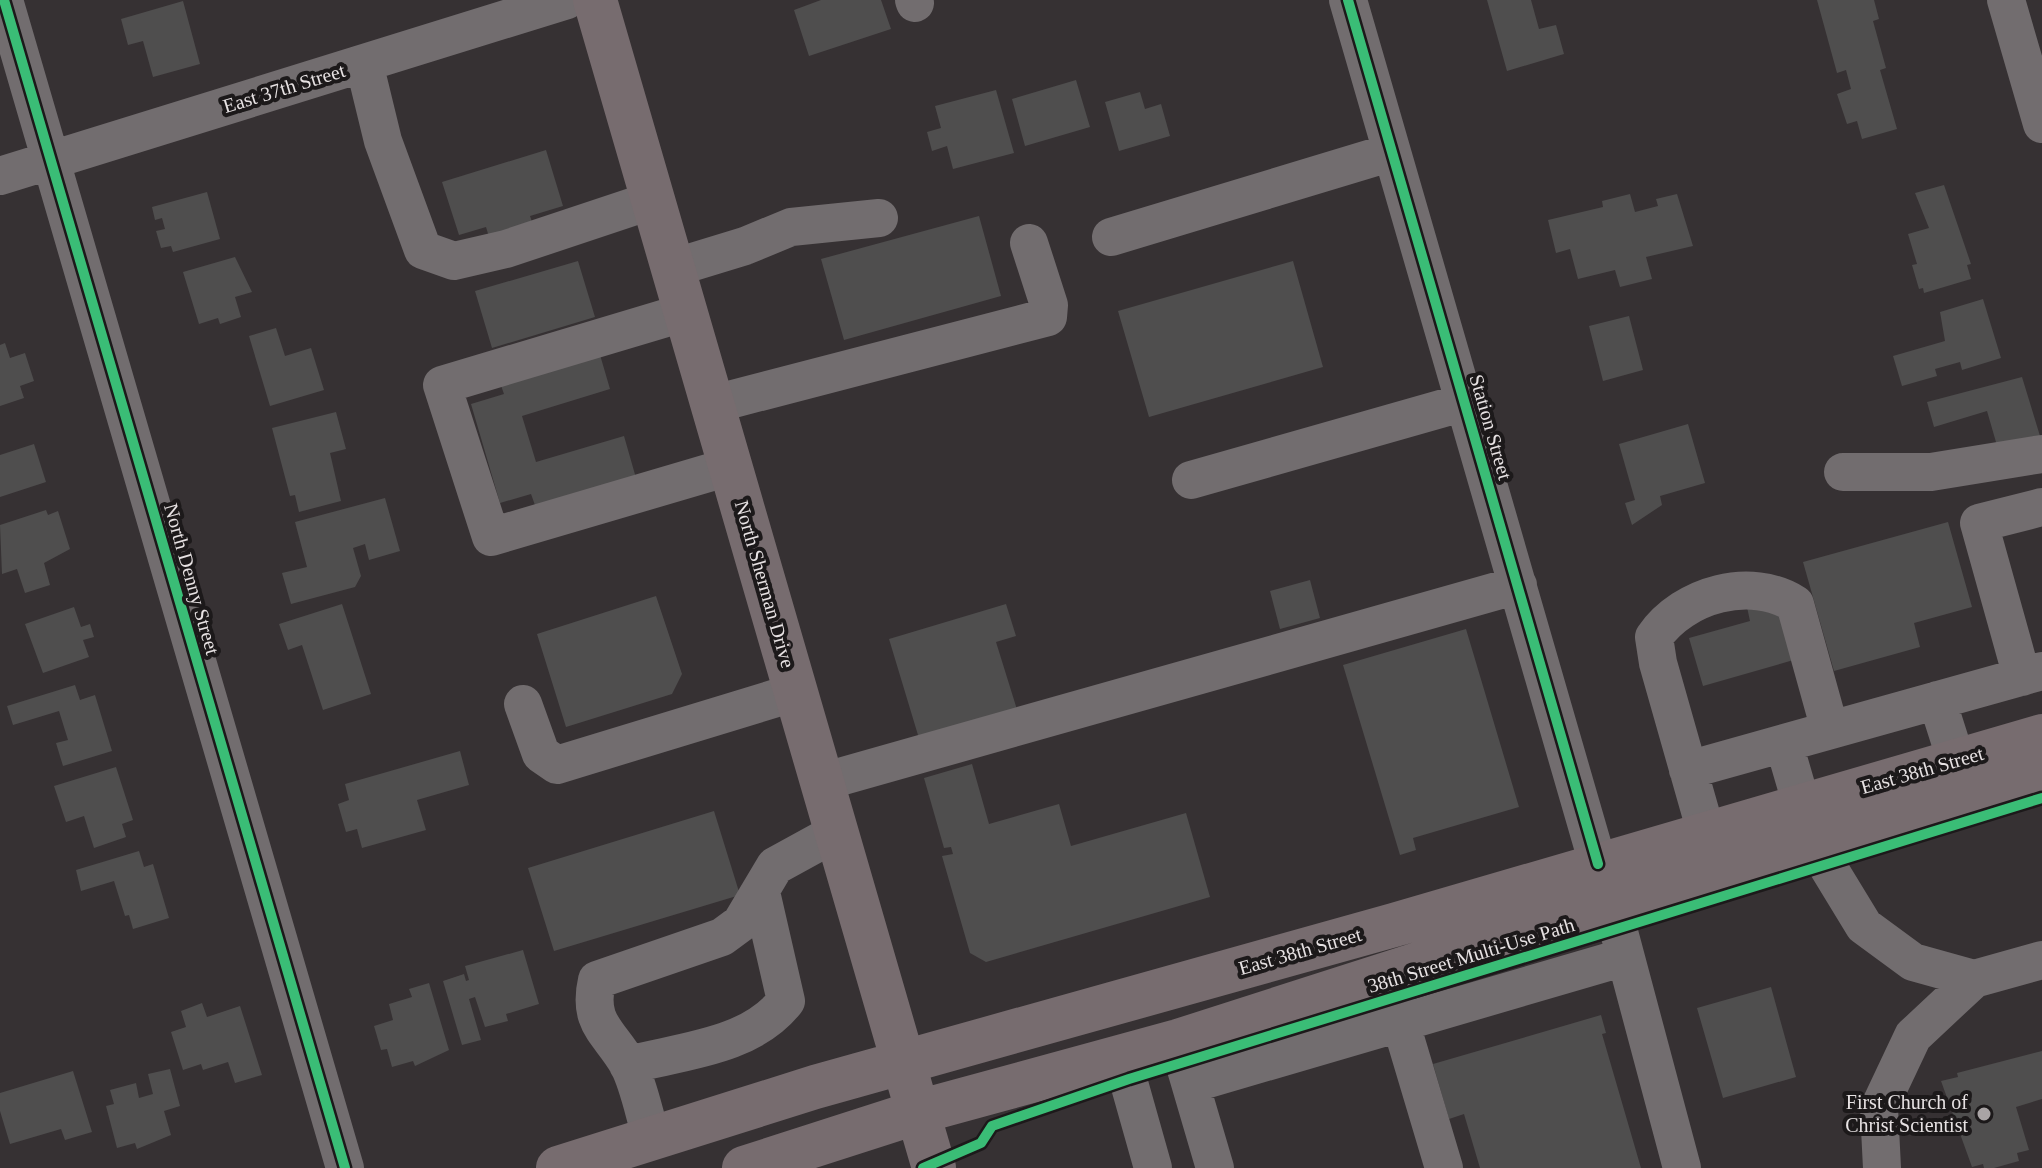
<svg xmlns="http://www.w3.org/2000/svg" width="2042" height="1168" font-family="'Times New Roman',serif">
<rect width="100%" height="100%" fill="#363133"/>
<path fill="#4f4e4e" d="M821,0h60l10,29 -82,27 -15,-46z
M1487,0h44l8,29 17,-4 8,29 -57,17z
M1817,0h57l5,19 -6,2 13,47 -6,2 17,59 -35,10 -5,-18 -10,3 -10,-30 14,-5 -5,-19 -9,3z
M183,1l17,63 -47,13 -10,-36 -15,4 -7,-26z
M1076,80l14,47 -65,19 -13,-47z
M996,90l18,63 -61,16 -6,-23 -15,5 -5,-19 14,-4 -6,-22z
M1140,92l5,17 16,-5 9,32 -51,15 -14,-49z
M546,150l17,56 -33,10 6,18 -44,13 -6,-20 -27,8 -17,-53z
M1944,185l27,79 -4,1 4,14 -47,14 -1,-5 -4,1 -7,-24 5,-1 -9,-30 21,-6 -14,-35z
M207,192l13,47 -47,13 -2,-6 -10,2 -5,-17 9,-2 -3,-11 -7,2 -3,-13z
M1630,194l5,18 23,-6 -2,-7 21,-5 16,52 -47,11 6,22 -32,8 -5,-17 -37,9 -8,-30 -14,4 -8,-33 55,-13 -1,-6z
M979,216l22,80 -157,44 -23,-81z
M235,257l17,35 -17,5 6,20 -21,7 -2,-6 -19,6 -16,-52z
M578,261l17,56 -103,31 -17,-57z
M1293,261l30,106 -174,50 -31,-106z
M1983,299l18,59 -39,12 -2,-8 -25,7 2,7 -35,10 -9,-30 52,-15 -5,-29z
M1629,316l14,54 -40,11 -14,-55z
M276,328l9,28 26,-8 13,42 -54,16 -21,-70z
M5,343l5,15 15,-5 9,28 -14,5 4,12 -24,8v-61z
M598,348l12,41 -88,27 14,46 88,-26 12,42 -100,30 -5,-14 -31,9 -29,-99 33,-10 -6,-17z
M2022,377l18,59 -42,13 -11,-38 -53,16 -7,-25z
M336,412l10,37 -16,4 11,48 -42,11 -4,-17 -5,1 -18,-68z
M1688,424l17,59 -45,13 2,9 -30,20 -7,-22 10,-3 -16,-56z
M34,444l12,38 -46,15v-42z
M385,498l15,53 -31,9 -4,-16 -12,4 8,28 -6,11 -64,17 -9,-31 25,-6 -12,-45z
M46,510l2,5 10,-4 12,38 -26,14 6,22 -25,8 -8,-24 -15,5 -2,-49z
M1948,522l24,85 -58,16 6,24 -86,24 -31,-109z
M1310,580l10,38 -40,11 -10,-38z
M656,596l26,78 -10,20 -106,33 -29,-93z
M342,604l29,90 -48,16 -21,-65 -14,5 -9,-26z
M1006,604l10,32 -20,6 23,74 -98,29 -32,-106z
M74,607l7,20 9,-3 4,13 -11,3 6,17 -46,16 -18,-49z
M1747,607l37,4 13,48 -94,27 -14,-48 61,-17z
M1466,629l53,178 -106,31 3,12 -16,5 -57,-190z
M75,685l5,15 15,-5 17,56 -49,15 -7,-23 12,-3 -9,-29 -46,14 -6,-19z
M460,751l9,34 -52,15 9,30 -64,18 -5,-19 -11,3 -8,-28 11,-4 -4,-16z
M972,764l17,60 70,-20 12,42 115,-33 24,84 -224,65 -16,-9 -28,-97 11,-2 -2,-7 -7,1 -20,-70z
M116,767l17,53 -11,4 4,13 -32,11 -10,-32 -18,6 -12,-36z
M714,811l26,84 -186,56 -26,-83z
M139,851l5,16 9,-3 16,54 -36,11 -4,-14 -4,1 -11,-35 -33,10 -5,-21z
M523,950l16,54 -33,10 2,7 -23,6 -10,-30 -6,2 12,41 -19,5 -19,-64 21,-7 2,7 3,-1 -4,-14z
M429,983l20,67 -34,16 -2,-5 -21,6 -5,-18 -6,1 -7,-24 19,-6 -4,-16 23,-7 -3,-8z
M1771,987l25,90 -73,21 -26,-90z
M202,1003l5,14 33,-11 22,69 -27,8 -7,-21 -25,8 -2,-6 -18,6 -12,-38 15,-5 -5,-16z
M1601,1015l5,18 -4,1 39,134h-161l-16,-54 -15,5 -16,-55z
M2042,1051v48l-26,8 13,43 -12,3 2,8 -25,7h-10l-1,-4 -11,3 -31,-86 17,-4 -1,-4z
M170,1069l10,37 -16,5 7,24 -34,14 -2,-6 -18,5 -11,-42 8,-2 -4,-14 26,-7 3,15 14,-4 -5,-20z
M73,1071l19,61 -27,8 -4,-11 -51,15 -10,-33v-18z"/>
<g fill="none" stroke-linecap="round" stroke-linejoin="round">
<path stroke="#726d6f" stroke-width="38" d="M4,0l341,1168
M914,0l1,3
M1348,0l250,864
M2006,0l36,124
M364,63l19,78 40,109 31,11 52,-12 147,-49
M0,176l567,-176
M1111,237l281,-85
M673,268l72,-22 46,-19 88,-9
M686,312l-244,73 49,152 241,-71
M714,404l334,-87 1,-12 -20,-62
M1843,472h88l111,-18
M1191,480l274,-78
M2022,677l-43,-154 63,-16
M1937,700l19,60
M523,704l18,50 16,11 239,-73
M1784,744l18,62
M1688,770l354,-99
M822,782l696,-197
M1706,832l-48,-169 -4,-26c30,-43 97,-61 141,-33l35,126
M1814,844l50,82 49,36 61,17 68,-19
M1611,902l71,266
M1387,977l57,191
M1122,1058l31,110
M1183,1059l32,109
M628,1065c54,-14 122,-18 158,-64l-25,-109
M1191,1084l434,-127
M651,1136c-7,-22 -12,-51 -23,-72 -19,-33 -41,-40 -31,-84l125,-43 19,-14 34,-57 62,-34
M1882,1168l-3,-60 34,-72 61,-57"/>
<path stroke="#776c6f" stroke-width="44" d="M595,0l339,1168
M558,1168l257,-81 579,-162 648,-189
M744,1168l174,-56 260,-71 433,-139 431,-124"/>
<defs>
<path id="cycleway" d="M4,0l341,1168
M1348,0l250,864
M923,1168l58,-25 11,-17 137,-47 913,-281"/>
</defs>
<use href="#cycleway" stroke="#1c191a" stroke-width="15"/>
<use href="#cycleway" stroke="#3abd76" stroke-width="10"/>
</g>
<circle fill="#a9a4a5" stroke="#1c191a" stroke-width="3" cx="1984" cy="1114" r="8"/>
<g text-anchor="middle" dominant-baseline="central" stroke-width="8" stroke-linejoin="round" paint-order="stroke">
<g font-size="20" fill="#e7e2e3" stroke="#1c191a">
<text transform="translate(284 88) rotate(-17)">East 37th Street</text>
<text transform="translate(1491 427) rotate(74)">Station Street</text>
<text transform="translate(192 579) rotate(74)">North Denny Street</text>
<text transform="translate(765 584) rotate(74)">North Sherman Drive</text>
<text transform="translate(1922 770) rotate(-16)">East 38th Street</text>
<text transform="translate(1300 951) rotate(-16)">East 38th Street</text>
<text transform="translate(1471 955) rotate(-17)">38th Street Multi-Use Path</text>
</g>
<g font-size="20" fill="#e7e2e3" stroke="#1c191a" text-anchor="end">
<text x="1968" y="1102">First Church of<tspan x="1968" dy="23">Christ Scientist</tspan></text>
</g>
</g>
</svg>
